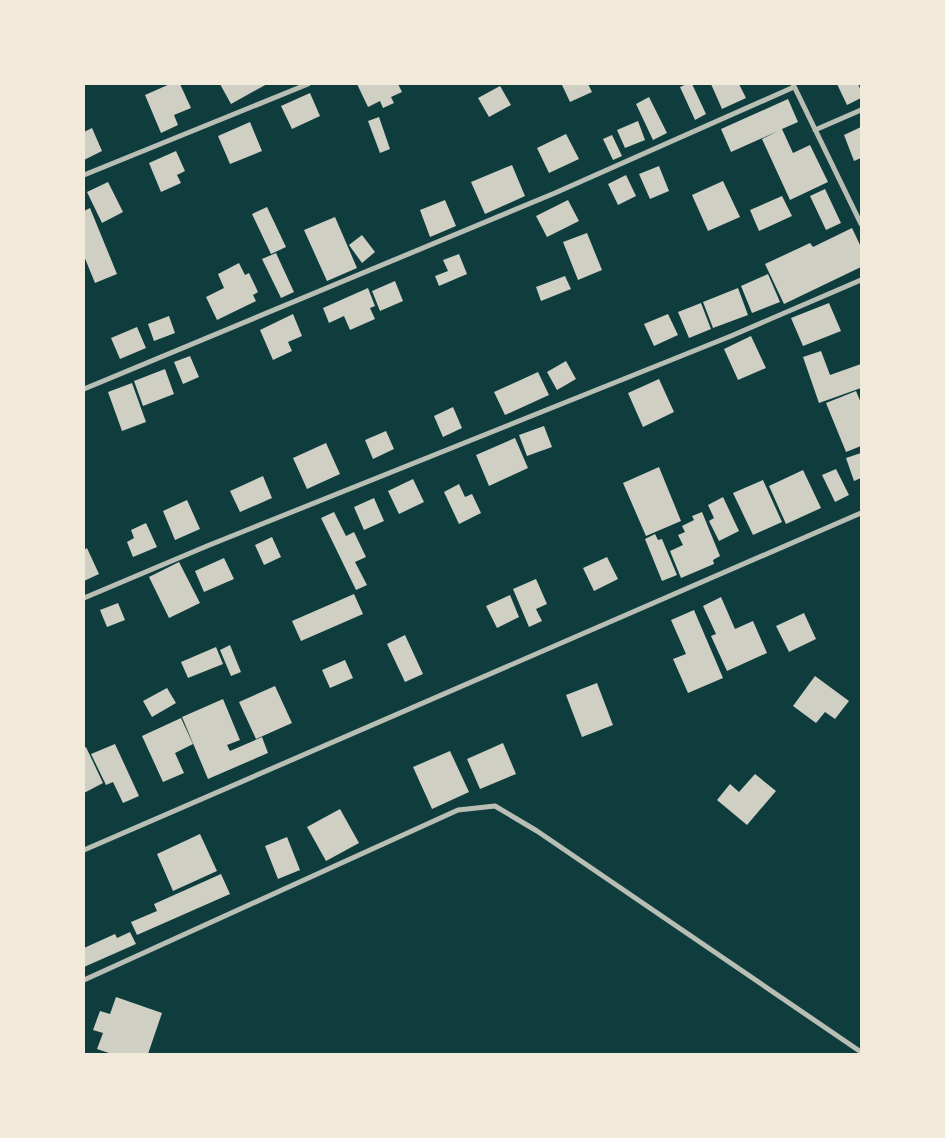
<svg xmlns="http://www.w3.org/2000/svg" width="945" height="1138" font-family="'PT Sans',sans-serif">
<rect width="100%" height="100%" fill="#0f3d3e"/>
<path fill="#cfcfc3" d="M170,84h10l11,24 -17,7 4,10 -17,8 -16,-38z
M220,84h47l-36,20z
M357,84h41l4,8 -11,5 3,6 -11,5 -3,-7 -12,6z
M565,84h23l4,8 -22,10 -8,-17z
M687,84h5l14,30 -11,6 -15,-33z
M711,84h28l7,14 -24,11z
M837,84h21l3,7v7l-14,7z
M500,86l11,19 -22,12 -11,-19z
M310,93l10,23 -28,13 -11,-23z
M649,97l18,36 -14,7 -17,-36z
M788,99l10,23 -16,7 11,24 17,-8 18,37 -38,18 -28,-61 16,-8 -47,21 -10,-23z
M379,117l11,32 -10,4 -12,-32z
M638,121l7,19 -20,8 -8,-18z
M250,122l12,29 -32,13 -12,-28z
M861,127v31l-7,3 -10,-26z
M92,128l10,23 -18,9v-28z
M566,134l13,25 -30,14 -12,-25z
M612,135l10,21 -9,4 -10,-21z
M176,151l9,20 -8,4 4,8 -20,9 -12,-29z
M512,165l13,31 -40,18 -14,-32z
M659,166l10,25 -19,8 -11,-25z
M626,175l10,21 -18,9 -10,-21z
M723,181l17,36 -32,14 -16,-36z
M108,182l15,30 -21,11 -15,-31z
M825,189l16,34 -15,7 -16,-34z
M782,196l10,20 -33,15 -9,-21z
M445,200l11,26 -26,11 -10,-27z
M568,200l11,21 -32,16 -11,-21z
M267,207l19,40 -15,7 -19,-40z
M90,208l27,66 -22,9 -11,-27v-45z
M335,217l22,51 -30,13 -23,-51z
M852,228l9,19v20l-77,37 -19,-40 45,-21 3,4z
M587,233l15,37 -24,10 -15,-38z
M362,235l13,17 -13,11 -13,-18z
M276,253l18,39 -13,6 -19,-39z
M459,254l8,20 -28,12 -4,-10 13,-5 -5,-11z
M239,263l6,12 4,-2 9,19 -5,3 3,6 -39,19 -11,-23 18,-9 -6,-14z
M768,274l12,28 -28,11 -11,-27z
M565,276l6,13 -30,12 -5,-14z
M395,281l8,20 -23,10 -8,-20z
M368,288l7,18 -5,2 5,11 -25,11 -6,-14 -15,7 -6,-15z
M738,288l10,27 -35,13 -10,-26z
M701,303l10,26 -22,9 -11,-26z
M829,303l12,28 -38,15 -12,-28z
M293,314l9,22 -14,6 4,9 -19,9 -13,-30z
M668,314l10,21 -24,11 -10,-22z
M169,316l6,17 -21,8 -6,-17z
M137,327l9,21 -26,11 -9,-21z
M751,336l15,32 -28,12 -14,-31z
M821,351l9,24 31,-11v24l-42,15 -16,-46z
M190,356l9,21 -16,7 -9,-22z
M566,361l10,18 -19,11 -10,-18z
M165,369l9,25 -31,12 -9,-25z
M538,372l11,23 -44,20 -11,-23z
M659,379l15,33 -31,15 -15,-34z
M132,383l14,39 -24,9 -14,-39z
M856,391l5,12v43l-15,6 -20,-49z
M453,407l9,21 -19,9 -9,-21z
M544,426l8,21 -25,9 -8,-21z
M386,431l8,18 -21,10 -8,-19z
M515,438l13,30 -39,18 -13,-31z
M326,443l14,31 -33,15 -14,-31z
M861,453v25l-7,3 -8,-23z
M659,467l22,54 -35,15 -23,-53z
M836,469l13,26 -14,7 -13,-27z
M803,470l18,38 -35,16 -17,-38z
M263,476l9,22 -32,14 -10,-21z
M413,479l11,23 -25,12 -11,-23z
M763,480l19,42 -29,13 -20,-42z
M459,484l6,13 7,-3 9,19 -22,11 -15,-32z
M723,497l16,34 -20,10 -10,-20 5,-3 -6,-13z
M374,498l10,23 -20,9 -10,-23z
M187,500l13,29 -25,11 -12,-29z
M334,512l12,24 8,-4 12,25 -11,5 12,23 -11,5 -35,-72z
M702,512l18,44 -7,4 1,4 -33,14 -11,-27 13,-6 -5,-10 7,-3 -3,-6 12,-6 -2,-4z
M146,523l11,24 -24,10 -6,-15 7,-4 -3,-8z
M655,534l3,6 4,-1 15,36 -15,6 -17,-42z
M272,537l9,20 -17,8 -9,-20z
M87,548l12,26 -15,7v-31z
M607,557l11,22 -24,12 -11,-23z
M224,558l10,21 -30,13 -9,-21z
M179,562l21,41 -31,15 -20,-41z
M536,579l11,25 -11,5 6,12 -13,6 -16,-38z
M354,594l9,20 -62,27 -9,-20z
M510,595l9,22 -22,11 -11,-22z
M721,597l14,32 18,-8 14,32 -40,18 -16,-35 5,-2 -13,-28z
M118,603l7,17 -18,7 -7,-17z
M694,610l29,68 -35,15 -15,-34 13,-5 -15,-34z
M804,613l12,26 -27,13 -13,-26z
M405,635l18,39 -18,8 -18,-38z
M230,645l11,27 -10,4 -11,-26z
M216,647l7,17 -35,14 -7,-16z
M345,660l8,18 -23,10 -8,-18z
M815,676l34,25 -14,18 -10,-7 -9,11 -23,-17z
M597,683l16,42 -31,12 -16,-42z
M275,686l17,37 -36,16 -17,-37z
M167,688l9,15 -24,14 -9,-16z
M223,699l17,41 -13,5 3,6 32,-14 6,16 -60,26 -26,-62z
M181,718l12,26 -18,9 9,20 -21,9 -21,-46z
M503,743l13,31 -36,15 -13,-30z
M115,744l24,52 -16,7 -10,-21 -7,3 -15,-31z
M86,747l17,36 -19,10v-45z
M450,751l19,41 -37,17 -19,-42z
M755,774l21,17 -29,34 -30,-25 13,-16 9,8z
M340,809l19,34 -33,18 -19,-34z
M200,834l17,37 -44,20 -16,-37z
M287,837l13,33 -22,9 -13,-33z
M221,874l9,20 -93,41 -6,-13 26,-11 -3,-7z
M130,932l6,12 -52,23v-19l31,-14 2,4z
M116,997l46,16 -14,41h-36l-15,-5 6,-16 -10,-3 7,-19 10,3z"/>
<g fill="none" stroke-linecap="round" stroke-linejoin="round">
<path stroke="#b8beb3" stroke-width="5" d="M793,84l68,140
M815,130l46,-20
M84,175l224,-91
M84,389l471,-196 239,-106
M84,598l123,-52 524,-210 130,-56
M84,850l777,-337
M84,980l374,-170 37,-4 42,25 324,221"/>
</g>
<rect width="945" height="1138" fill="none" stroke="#f1e9da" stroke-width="170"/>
</svg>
